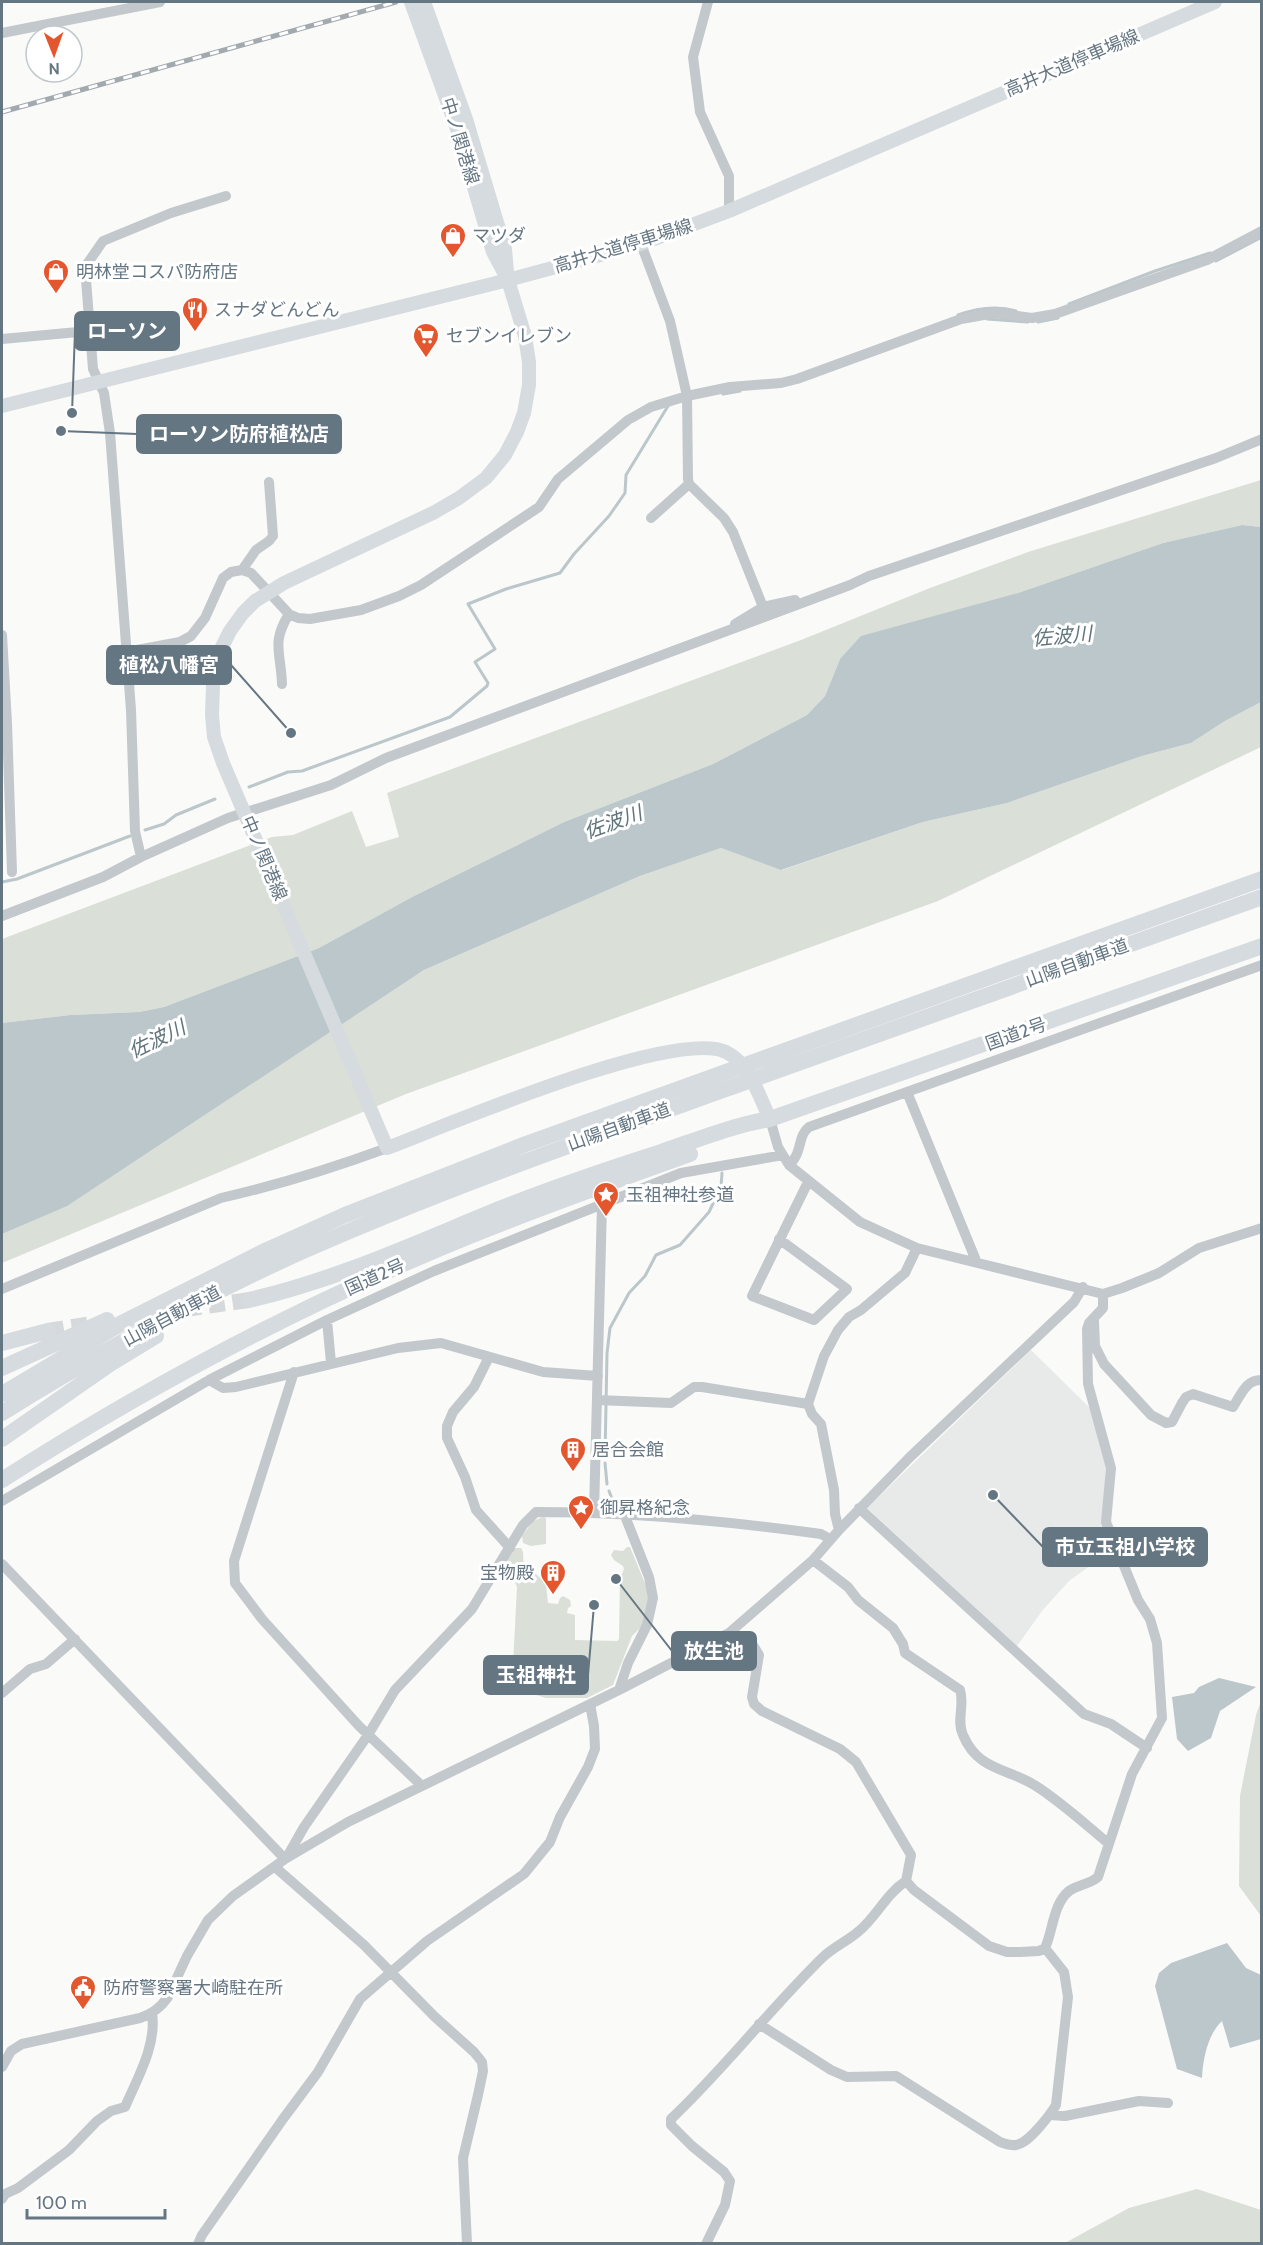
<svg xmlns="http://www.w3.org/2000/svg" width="1263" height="2245" font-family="Cabin,'Noto Sans JP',sans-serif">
<rect width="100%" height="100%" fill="#fafaf8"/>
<path fill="#e8e9e9" d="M1031,1350l59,58 16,55 -3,60 9,27 -43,31 -27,30 -25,35 -150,-138z"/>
<path fill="#dadfd7" d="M1261,480v47l-19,-2 -79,18 -145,50 -178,66 -15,37 -18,19 -94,49 -149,58 -150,74 -95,52 -155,59 -25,5 -69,3 -68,8v-84l270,-102 21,-2 59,-24 14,36 33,-10 -12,-44 414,-153 129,-52 98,-36z
M1261,702v45l-323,154 -532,193 -404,169v-29l65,-29 357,-235 216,-94 81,-28 61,22 141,-48 84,-19 135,-47 49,-13 34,-22z
M543,1517l3,1v26l-15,2 -8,-3 -1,-7 11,-15z
M627,1547h3l19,46 -5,31 -12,12 -19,49 -26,13h-41l-20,-6 -8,-9 -5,-18 4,-78 -2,-5c-22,-11 -12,-17 -1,-34h7l2,4 1,20 12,2 10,10 2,19 10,1 2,-6 3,-2 7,4 1,6 -3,2 -1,5 8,2v25l42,1 2,-2 1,-60 4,-10 -1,-3 -9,-6 -3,-5 3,-5 9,1z
M1261,1701l1,215h-1l-22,-30 1,-90 16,-81z
M1197,2189l64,21v33h-196l64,-35z"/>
<path fill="#bbc7cb" d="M1242,525l19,2v175l-36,19 -34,22 -49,13 -135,47 -84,19 -142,48 -60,-22 -81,28 -216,94 -357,236 -65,28v-211l68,-8 69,-3 25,-5 155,-59 95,-52 150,-74 149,-58 94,-49 18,-19 15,-37 21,-23 157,-43 145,-50z
M1219,1678l37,9 -36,24 -9,27 -23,13 -11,-12 -5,-42 22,-4 5,-6z
M1227,1943l19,25 15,7v64l-31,9 -8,-27c-14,13 -19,37 -20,57l-25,-9 -22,-83 4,-13 12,-10z"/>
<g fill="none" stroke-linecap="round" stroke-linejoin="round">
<path stroke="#bbc7cb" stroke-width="3" d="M1216,261l46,-24
M1069,304l86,-33 55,-18
M958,315c19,-7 38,-10 58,-4
M987,319l41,3
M1038,322l20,-4
M723,394l17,-3
M249,787l39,-15 14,-1 148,-54 37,-31 1,-3 -13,-21 20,-13 -27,-45 38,-15 54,-16 14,-19 35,-38 16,-23 1,-18 42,-69
M145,830l19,-6 12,-9 39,-16
M2,882l15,-3 113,-43
M605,1457l2,-104 3,-25 19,-35 16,-17 11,-21 24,-10 29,-33 12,-25 1,-14
M605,1463l2,21
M609,1491l7,18"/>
<path stroke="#d5d9db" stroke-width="16" stroke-dasharray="16 8" stroke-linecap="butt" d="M185,1309l64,-9
M48,1331l44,-7"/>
<path stroke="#c3c8cc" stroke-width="10" d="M708,2l-15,55 7,55 29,64v35
M2,33l158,-31
M641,244l29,77 17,75 1,83 1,5 35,34 9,14 30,75
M2,339l87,-8
M651,518l38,-34
M242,570l14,-20 13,-9 4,-5 -4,-54
M735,624l28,-17 32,-7
M2,635l5,88 5,149
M126,652l54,-10 11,-6 14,-18 18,-40 8,-6 11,-2 9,3 38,41 9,4 12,1 51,-9 38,-14 22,-11 118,-78 19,-28 70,-59 23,-13 36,-11 43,-9 51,-4 16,-4 164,-60 34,-6 37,5 23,-4 152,-54 55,-29
M282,684c-1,-32 -11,-41 7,-70
M141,857l-6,-26 -4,-121 -21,-277 -6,-40 -11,-24 -8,-102 18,-26 68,-28 55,-17
M2,916l101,-39 38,-20 87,-39 103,-33 55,-27 464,-173 19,-9 347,-118 46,-19
M907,1092l70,171
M770,1119l8,28 11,18 71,57 57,26 186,46 19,-6 37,-15 40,-25 63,-20
M789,1165c14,-12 8,-29 20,-38l453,-162
M779,1239l68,50 -33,31 -62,-24 56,-114
M2,1289l219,-91c57,-13 112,-30 166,-50
M327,1320l4,43
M1094,1321l1,25 9,18 47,51 15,8 6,-1 10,-19 4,-6 7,-3 40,13c8,-12 13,-28 29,-27
M489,1357l-15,30 -21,25 -6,14v12l18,39 11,33 34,38
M294,1372l-60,189 1,22 27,36 97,107 63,60
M209,1380l14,8 13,-1 162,-39 43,-5 102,29 55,4
M597,1400l74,3 23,-16h8l106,17
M2,1501l207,-121 118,-60 107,-49 247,-98 102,-18
M859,1508l225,206 27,10 36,24
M594,1512l8,-307
M839,1530l-4,-16 -1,-24 -13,-66 -9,-10 -4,-10 16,-48 14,-26 11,-13 12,-7 44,-37 12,-25
M813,1560l35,27 10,13 35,28 10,16 2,9 55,37c5,15 -4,30 3,45 15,36 45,33 73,51 25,16 49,38 72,57
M2,1564l283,295
M619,1690l9,-27 19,-38 6,-27 -4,-21 -24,-61
M2,1693l28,-24 16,-5 29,-25
M287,1857l17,-30 64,-92 27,-45 77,-81 51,-84 13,-13c95,0 191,9 285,22l9,5
M275,1867l89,78 71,72 39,35 8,10 1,9 -5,24 -15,63 4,86
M906,1881l8,9 75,56 18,6h13l19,-1 6,-3c8,-17 8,-44 24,-57 9,-7 20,-6 29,-14l34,-103 30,-56 -5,-75 -7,-24 -12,-19 -32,-78 5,-54 -23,-84 -1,-55 2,-6 14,-15v-14
M759,2024l72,46 16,7 49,-1 104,66c7,2 13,5 19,2 11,-3 31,-29 37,-39l12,-108 -4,-25 -19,-24
M2,2067l9,-16 11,-7 118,-26c13,-5 20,-10 28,-21l19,-41 21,-36 25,-24 52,-37 63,-37 271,-132 110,-57 84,-73 26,-30 71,-73 164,-155 9,-15
M1050,2115l15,1 74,-15 29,2
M2,2199l3,-5 13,-6 51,-38 28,-29 14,-10 14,-4c12,-28 32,-62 27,-94
M198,2244l4,-9 81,-116 35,-47 42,-73 67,-58 97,-67 26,-32 10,-25 28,-50 7,-18 -1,-23 -4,-22
M706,2244l19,-39 5,-24 -6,-9 -32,-26 -21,-21v-6c53,-50 98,-109 151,-161 11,-11 26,-17 37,-27 18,-15 27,-37 47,-50l5,-26 -55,-93 -16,-13 -78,-38 -8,-7 -2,-7 7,-42 -6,-10 -24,-12"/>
<path stroke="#d6dbdf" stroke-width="14" d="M411,2l45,124 37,126 15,28 17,56 4,26v23l-5,28 -7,19 -12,23 -19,23 -27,20 -26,15 -149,70 -29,18 -12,12 -13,18 -8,16 -9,38 -1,30 2,22 9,26 164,385c61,-23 286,-120 339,-96 24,12 33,44 44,67
M424,2l42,117 39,130 2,23
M2,406l506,-126 133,-36 88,-33 486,-209"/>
<path stroke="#d6dbdf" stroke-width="16" d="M249,1300c88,-20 169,-58 253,-92 52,-21 106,-39 159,-56 36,-12 72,-27 109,-33l492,-173
M2,1343l46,-12
M2,1368l105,-48
M2,1394l118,-70 147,-74 78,-35 181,-71 736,-265
M2,1413c96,-60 197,-115 301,-162 138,-61 281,-111 423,-162 178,-64 357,-128 536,-192
M2,1439l108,-75 46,-28
M2,1480c148,-95 307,-179 470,-245 72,-29 145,-55 218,-81"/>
<defs>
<path id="rail" d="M2,112l394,-110"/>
</defs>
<use href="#rail" stroke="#a2aab0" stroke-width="5"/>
<use href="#rail" stroke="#fff" stroke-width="3" stroke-dasharray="9" stroke-linecap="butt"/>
</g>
<defs>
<symbol id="shop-pin" viewBox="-11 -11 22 30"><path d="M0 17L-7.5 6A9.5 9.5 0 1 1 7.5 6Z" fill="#e4572e" stroke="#fff"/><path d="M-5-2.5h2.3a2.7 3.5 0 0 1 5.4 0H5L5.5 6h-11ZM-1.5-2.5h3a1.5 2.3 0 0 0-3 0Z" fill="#fff"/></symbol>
<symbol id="restaurant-pin" viewBox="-11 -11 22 30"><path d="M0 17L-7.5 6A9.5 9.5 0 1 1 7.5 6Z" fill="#e4572e" stroke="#fff"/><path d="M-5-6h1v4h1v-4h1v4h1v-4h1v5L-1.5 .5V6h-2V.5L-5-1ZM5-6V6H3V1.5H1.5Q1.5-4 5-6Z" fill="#fff"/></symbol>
<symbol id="supermarket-pin" viewBox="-11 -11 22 30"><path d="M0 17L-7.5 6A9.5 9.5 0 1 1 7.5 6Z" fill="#e4572e" stroke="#fff"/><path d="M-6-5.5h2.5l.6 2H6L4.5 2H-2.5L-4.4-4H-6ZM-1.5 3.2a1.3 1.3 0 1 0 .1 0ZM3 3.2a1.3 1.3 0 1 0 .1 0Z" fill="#fff"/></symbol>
<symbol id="sight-pin" viewBox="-11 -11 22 30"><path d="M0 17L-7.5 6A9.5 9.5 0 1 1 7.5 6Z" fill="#e4572e" stroke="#fff"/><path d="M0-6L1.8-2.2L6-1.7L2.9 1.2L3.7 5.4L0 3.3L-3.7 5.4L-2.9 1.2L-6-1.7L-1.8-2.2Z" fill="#fff"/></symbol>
<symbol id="building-pin" viewBox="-11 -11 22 30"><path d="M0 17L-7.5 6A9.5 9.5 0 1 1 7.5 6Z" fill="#e4572e" stroke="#fff"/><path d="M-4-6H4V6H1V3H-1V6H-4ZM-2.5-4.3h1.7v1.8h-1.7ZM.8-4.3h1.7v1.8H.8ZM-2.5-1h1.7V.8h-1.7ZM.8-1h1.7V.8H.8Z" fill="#fff"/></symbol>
<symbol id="civic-pin" viewBox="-11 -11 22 30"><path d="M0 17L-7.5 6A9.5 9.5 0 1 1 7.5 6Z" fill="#e4572e" stroke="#fff"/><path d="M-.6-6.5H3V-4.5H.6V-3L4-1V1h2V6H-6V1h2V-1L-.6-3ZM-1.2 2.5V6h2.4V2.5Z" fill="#fff"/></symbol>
</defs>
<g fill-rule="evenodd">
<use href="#shop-pin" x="438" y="221" width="30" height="40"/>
<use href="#shop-pin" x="41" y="257" width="30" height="40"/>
<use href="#restaurant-pin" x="180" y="295" width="30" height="40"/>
<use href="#supermarket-pin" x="411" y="321" width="30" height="40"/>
<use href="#sight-pin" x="591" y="1180" width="30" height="40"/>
<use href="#building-pin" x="558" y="1435" width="30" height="40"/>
<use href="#sight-pin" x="566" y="1493" width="30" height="40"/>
<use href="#building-pin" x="538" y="1558" width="30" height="40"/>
<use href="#civic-pin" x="68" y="1973" width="30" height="40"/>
</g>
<g text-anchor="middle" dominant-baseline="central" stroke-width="6" stroke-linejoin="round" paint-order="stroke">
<g font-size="18" fill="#657683" stroke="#fff">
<text transform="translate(1072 63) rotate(-23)">高井大道停車場線</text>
<text transform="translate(460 141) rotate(73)">中ノ関港線</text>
<text transform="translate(623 246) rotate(-17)">高井大道停車場線</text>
<text transform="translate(264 858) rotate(67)">中ノ関港線</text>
<text transform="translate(1077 963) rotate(-20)">山陽自動車道</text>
<text transform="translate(1016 1034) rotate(-20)">国道2号</text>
<text transform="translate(619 1127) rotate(-20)">山陽自動車道</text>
<text transform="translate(375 1277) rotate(-24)">国道2号</text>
<text transform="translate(172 1316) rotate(-28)">山陽自動車道</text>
</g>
<g font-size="18" fill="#657683" stroke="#fff" text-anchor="start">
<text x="472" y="236">マツダ</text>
<text x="76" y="272">明林堂コスパ防府店</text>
<text x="214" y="310">スナダどんどん</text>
<text x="446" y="336">セブンイレブン</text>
<text x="626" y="1195">玉祖神社参道</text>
<text x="592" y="1450">居合会館</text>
<text x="600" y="1508">御昇格紀念</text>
<text x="534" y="1573" text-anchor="end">宝物殿</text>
<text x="103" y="1988">防府警察署大崎駐在所</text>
</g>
<g font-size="20" font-style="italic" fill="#60757c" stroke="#fff">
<text transform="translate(1062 636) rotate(-5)">佐波川</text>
<text transform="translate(613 822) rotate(-20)">佐波川</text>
<text transform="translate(157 1039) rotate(-26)">佐波川</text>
</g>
</g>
<path fill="none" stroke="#657683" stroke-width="2" d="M72 413L75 331M61 431L137 434M291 733L231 665M993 1495L1043 1547M616 1579L672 1651M594 1605L588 1675"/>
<g fill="#657683" stroke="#fff" stroke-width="2">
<circle cx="72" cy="413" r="6"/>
<circle cx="61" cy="431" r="6"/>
<circle cx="291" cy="733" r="6"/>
<circle cx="993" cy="1495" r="6"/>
<circle cx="616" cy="1579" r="6"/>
<circle cx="594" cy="1605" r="6"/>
</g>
<g fill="#657683" stroke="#657683" stroke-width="2">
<rect x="75" y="312" width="104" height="38" rx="6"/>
<rect x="137" y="415" width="204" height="38" rx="6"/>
<rect x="107" y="646" width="124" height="38" rx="6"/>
<rect x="1043" y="1528" width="164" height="38" rx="6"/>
<rect x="672" y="1632" width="84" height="38" rx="6"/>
<rect x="484" y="1656" width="104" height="38" rx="6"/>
</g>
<g font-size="20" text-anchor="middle" font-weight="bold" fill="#fff">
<text x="127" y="338">ローソン</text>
<text x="239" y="441">ローソン防府植松店</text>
<text x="169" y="672">植松八幡宮</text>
<text x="1125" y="1554">市立玉祖小学校</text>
<text x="714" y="1658">放生池</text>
<text x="536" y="1682">玉祖神社</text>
</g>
<rect width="1263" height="2245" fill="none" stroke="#657683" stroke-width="6"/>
<g transform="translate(54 54) rotate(179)"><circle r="28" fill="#ffffff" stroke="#c1c8cd" stroke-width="1.5"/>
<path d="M0-4.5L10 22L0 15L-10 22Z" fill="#e4572e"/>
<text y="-9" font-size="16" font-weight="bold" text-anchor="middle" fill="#657683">N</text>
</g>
<path d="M27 2209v9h138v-9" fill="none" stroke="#657683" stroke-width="3"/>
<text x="36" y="2209" font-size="18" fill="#657683" stroke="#ffffff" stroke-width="4.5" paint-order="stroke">100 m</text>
</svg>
